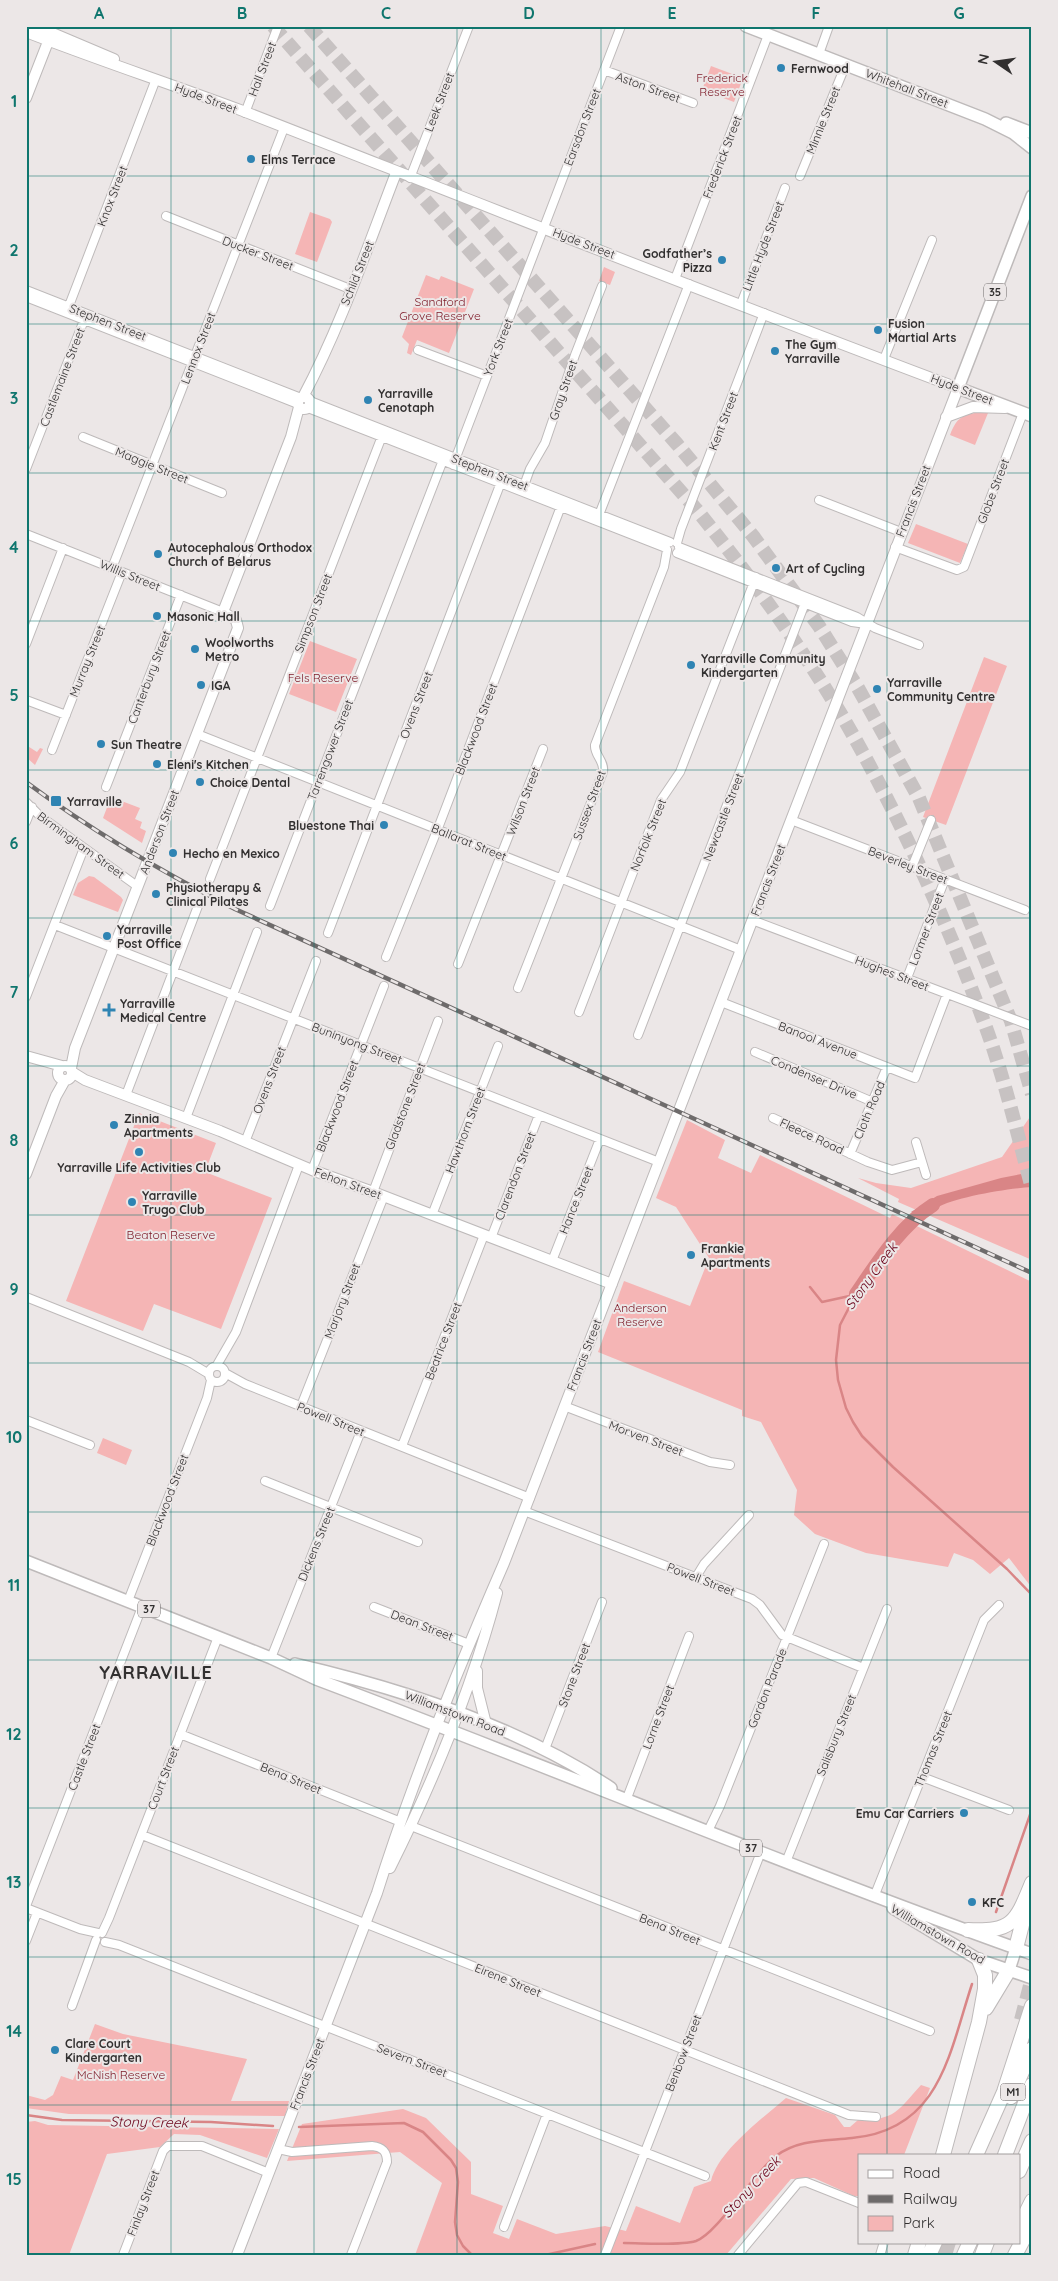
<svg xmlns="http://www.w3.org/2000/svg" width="1058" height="2281" font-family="Quicksand,sans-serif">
<rect width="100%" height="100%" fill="#ece7e7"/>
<path fill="#f5b5b5" d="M711,66l32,12 -9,24 -32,-12z
M310,212l20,7 2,3 -15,40 -22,-8z
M604,267l11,5 -5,13 -11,-4z
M426,275l13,5 2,-4 33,13 -25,64 -32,-13 -6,15 -4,-2 2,-9 -7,-7z
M981,412l7,1 -13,32 -25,-10c7,-18 12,-20 31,-23z
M916,524l52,20 -8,19 -52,-20z
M310,641l47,18 -21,53 -47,-18z
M984,657l23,9 -61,159 -23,-8z
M26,745l11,7 3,-4 3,1 -8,16 -9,-8z
M111,797l29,11 -5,11 7,3 -2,6 6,3 -4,12 -39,-25z
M89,876l5,1 27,20 2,3 -5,12 -45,-17 5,-12z
M139,1113l77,30 -11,29 67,26 -51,131 -67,-25 -11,27 -77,-30z
M1032,1114v146l-134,-58 1,-3 -41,-21 18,5 35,5 91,-31z
M687,1120l38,20 -7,18 33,15 9,-18 130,63 2,-4 140,68v306l-23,-30 -19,16 -17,-14 -19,-7 -6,14 -82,-14 -51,-19 -21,-19 3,-25 -36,-68 -19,-6v-6l-144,-58 26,-71 66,25 19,-48 -33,-51 -20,-9z
M103,1438l29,12 -6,15 -29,-12z
M95,2024l28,10 124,25 -16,42h58l-4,15 -216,-2 -43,-6v-13l19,5 8,-5 8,-19 12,4z
M921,2085l9,3 -26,67h-45v41h-5l-40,-18 -23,1 -65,76h-311l27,-72 -42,-31 -113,9 15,-37 101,-15 23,9 45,44v32l32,12 -10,27 16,6 8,-20 39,15 49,-8 21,5 10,-25 44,17 14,-36 17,-6c7,-30 52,-63 75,-83l49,17 9,12h6l8,-7c38,0 39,-9 63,-35z
M35,2121l13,4 231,4 -12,29 -67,-23 -26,-1 -14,13 -53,7 -38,101h-43v-133z"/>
<path fill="#d98586" d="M1032,1172v15c-23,1 -77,10 -96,21 -4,3 -8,7 -12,10l-13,-6 26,-16 64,-18z"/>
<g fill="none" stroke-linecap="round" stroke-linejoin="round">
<path stroke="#d98586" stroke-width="2.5" d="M810,1287l12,15 32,-7
M856,1294l-16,31 -4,35 2,20 8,28 7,14 9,14 31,31 114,102 25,26
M996,1912l36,-103
M26,2115l36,5 149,2 62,4
M299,2127l105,-4 19,9 28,28 5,8 2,14 -3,40 2,13 6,11 9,9
M624,2243c19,0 55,3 72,-2 22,-8 56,-67 80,-85 22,-17 50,-15 76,-18 88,-8 97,-84 120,-154
M545,2255l50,-11"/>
<path stroke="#d98586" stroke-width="14" d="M856,1294c21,-31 45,-69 77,-89"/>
<path stroke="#c7c2c2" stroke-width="14" stroke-dasharray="14 7" stroke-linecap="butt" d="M273,26l423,483c51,63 100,130 142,200 58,99 106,205 146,313 20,54 33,111 48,166
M309,26l368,418 76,92 66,90 39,62 61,110 92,223 21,73
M1021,2020l11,-42
M945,2255l4,-13"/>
<defs>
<path id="street" d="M819,54l10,-28
M604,70l89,33
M245,113l33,-87
M800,176l46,-112
M410,178l59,-152
M166,216l184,73
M675,279l93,-244
M26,290l275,108
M26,297l272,107
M741,304l44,-116
M67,311l89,-232
M418,350l69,26
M884,359l48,-119
M310,401l360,141
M308,408l358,140
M83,437l139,56
M453,465l168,-439
M26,469l60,-154
M522,491l8,-22 15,-26 30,-88 27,-69
M819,500l82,32
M597,520l92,-236
M26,534l197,78
M677,543l4,-14 83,-216
M679,547l178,70 18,11 44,17
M895,547l62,23 7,-3 59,-154
M677,553l175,69 14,2
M112,568l172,-440
M26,644l37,-96
M26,700l40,15
M197,734l544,216
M52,750l70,-178
M106,787l75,-192
M26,802l14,14 97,70
M791,820l234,90
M26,822l6,-15
M912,867l19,-47
M210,879l174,-448
M270,906l175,-451
M752,920l280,106
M55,925l604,237
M328,933l175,-456
M386,957l54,-134 123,-322
M458,964l85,-215
M907,978l38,-99
M518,988l85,-216c2,-11 -9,-17 -8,-27l69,-178 3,-17
M26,997l58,-149
M721,1002l194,76 32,-84
M579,1012l82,-212 19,-28 76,-195
M638,1035l169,-437
M755,1052l118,50
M126,1095l72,-189
M186,1118l71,-186
M773,1118l95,44 24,8 30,-8
M245,1142l71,-181
M916,1142l10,33
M850,1154l37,-87
M312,1170l72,-184
M373,1192l65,-171
M432,1215l66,-169
M491,1238l48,-123
M552,1261l48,-122
M26,1297l163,65 20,12
M217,1365l19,-33 63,-167
M209 1374a8 8 0 1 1 16 0a8 8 0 1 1-16 0Z
M225,1373l20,11 285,114
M301,1406l83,-210
M564,1406l146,56 20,3
M26,1420l64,25
M402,1446l82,-211
M265,1481l153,61
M524,1511l228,88 8,6 22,30 81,33
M696,1577l8,-13 45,-49
M128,1601l79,-203 4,-18
M374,1607l95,37
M271,1658l90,-227
M180,1734l221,88
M545,1749l57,-147
M922,1777l87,33
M627,1798l62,-162
M411,1826l519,205
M708,1831l12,-25 104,-262
M142,1835l707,280 27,2
M786,1862l101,-253
M874,1897l110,-277 15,-15
M26,1906l116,-299
M26,1908l54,21 18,4
M102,1933l7,-15 109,-281
M26,1941l11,-28
M105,1942l14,3 586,231
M72,2006l24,-66
M278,2149l14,3 80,-6c10,1 15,5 15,16l-36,93
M504,2227l43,-113
M123,2255l40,-104 5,-5h34l67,27
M605,2255l156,-403
M738,2255l60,-72 8,-1 53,21
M880,2255l4,-13"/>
<path id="secondary" d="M36,26l78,33
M26,32c72,28 145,52 217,79 238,93 475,187 715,277l-454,1175c-47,108 -92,218 -127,330l-140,362
M26,98l25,-64
M298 403a6 6 0 1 1 12 0a6 6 0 1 1-12 0Z
M303,397c38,-71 64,-149 93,-224
M946,417l27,-10 32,1
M26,1056l36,10
M58 1073a7 7 0 1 1 14 0a7 7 0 1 1-14 0Z
M71,1068l4,-20 163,-420 -2,-8 -13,-8 68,-175 8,-30
M72,1072l13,8 135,51 92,39 61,22 239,92
M26,1174l30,-78 9,-16
M477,1671v17l9,36
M390,1868c44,-88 82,-180 107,-275"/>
<path id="primary" d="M746,26l239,93 28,14 19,15
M1006,123l26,10
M1032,196l-74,192 74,28
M26,1561l245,97 45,21c239,90 475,189 716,275
M295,1664c108,25 223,62 316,124
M893,1908l86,52 53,18
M1009,1970l7,-22"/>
<path id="highway" d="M968,1930c45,2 48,-8 64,-47
M1016,1948l11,-43
M986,2008l23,-38
M1011,2097l21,-48
M943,2155l36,-133 6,-33v-14l-6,-15
M976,2155l28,-63 28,-86
M1005,2155l27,-70
M1019,2171l13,-30
M1019,2227l13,-26
M915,2255l4,-13
M929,2255l6,-13
M964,2255l6,-13
M982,2255l5,-13
M1015,2255l17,-32"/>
</defs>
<use href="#street" stroke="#bebaba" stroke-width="10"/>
<use href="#secondary" stroke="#bebaba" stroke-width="12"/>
<use href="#primary" stroke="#bebaba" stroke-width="14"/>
<use href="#highway" stroke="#bebaba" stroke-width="16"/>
<use href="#street" stroke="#fff" stroke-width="8"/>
<use href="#secondary" stroke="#fff" stroke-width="10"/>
<use href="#primary" stroke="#fff" stroke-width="11"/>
<use href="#highway" stroke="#fff" stroke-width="14"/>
<defs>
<path id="rail" d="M26,782c66,49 136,90 209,127l797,364"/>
</defs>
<use href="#rail" stroke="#6e6b6b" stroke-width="4.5"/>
<use href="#rail" stroke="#ece7e7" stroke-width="2.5" stroke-dasharray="8" stroke-linecap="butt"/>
</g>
<path fill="none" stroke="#0f766e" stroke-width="1" stroke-opacity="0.55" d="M171,26v2229M314,26v2229M457,26v2229M601,26v2229M744,26v2229M887,26v2129M26,176h1006M26,324h1006M26,473h1006M26,621h1006M26,770h1006M26,918h1006M26,1066h1006M26,1215h1006M26,1363h1006M26,1512h1006M26,1660h1006M26,1808h1006M26,1957h1006M26,2105h1006M887,2242v13"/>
<g fill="#2f84b3" stroke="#ece7e7" stroke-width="2">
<circle cx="781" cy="68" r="5"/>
<circle cx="251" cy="159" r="5"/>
<circle cx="722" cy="260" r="5"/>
<circle cx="878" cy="330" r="5"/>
<circle cx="775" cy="351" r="5"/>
<circle cx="368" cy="400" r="5"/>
<circle cx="158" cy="554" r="5"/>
<circle cx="776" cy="568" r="5"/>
<circle cx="157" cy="616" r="5"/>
<circle cx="195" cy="649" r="5"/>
<circle cx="691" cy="665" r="5"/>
<circle cx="201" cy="685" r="5"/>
<circle cx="877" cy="689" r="5"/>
<circle cx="101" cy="744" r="5"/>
<circle cx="157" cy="764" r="5"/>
<circle cx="200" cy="782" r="5"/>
<rect x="50" y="795" width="12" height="12" rx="2.5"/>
<circle cx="384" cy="825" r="5"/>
<circle cx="173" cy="853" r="5"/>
<circle cx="156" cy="894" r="5"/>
<circle cx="107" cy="936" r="5"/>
<path d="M106.5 1002.5h5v5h5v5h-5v5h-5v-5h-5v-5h5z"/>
<circle cx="114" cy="1125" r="5"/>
<circle cx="139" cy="1152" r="5"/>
<circle cx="132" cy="1202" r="5"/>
<circle cx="691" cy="1255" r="5"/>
<circle cx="964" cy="1813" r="5"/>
<circle cx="972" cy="1902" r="5"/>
<circle cx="55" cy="2050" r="5"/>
</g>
<g text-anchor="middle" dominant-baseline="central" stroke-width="4" stroke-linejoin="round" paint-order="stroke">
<g fill="#ece7e7" stroke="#6a6767" stroke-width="1">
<rect x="984" y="283.5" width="22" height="17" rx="4"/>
<rect x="138" y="1600.5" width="22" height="17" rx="4"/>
<rect x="740" y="1839.5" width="22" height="17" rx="4"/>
<rect x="1000.5" y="2083.5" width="25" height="17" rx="4"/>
</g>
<g font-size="11" font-weight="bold" fill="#323030">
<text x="995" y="292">35</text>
<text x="149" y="1609">37</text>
<text x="751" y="1848">37</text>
<text x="1013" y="2092">M1</text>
</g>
<g font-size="12" font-weight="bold" fill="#323030" stroke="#ece7e7" text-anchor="start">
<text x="791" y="68">Fernwood</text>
<text x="261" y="159">Elms Terrace</text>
<text x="712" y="253" text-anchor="end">Godfather’s<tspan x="712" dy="14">Pizza</tspan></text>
<text x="888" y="323">Fusion<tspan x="888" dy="14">Martial Arts</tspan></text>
<text x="785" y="344">The Gym<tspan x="785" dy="14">Yarraville</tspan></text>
<text x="378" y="393">Yarraville<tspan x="378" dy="14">Cenotaph</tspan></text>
<text x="168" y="547">Autocephalous Orthodox<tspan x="168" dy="14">Church of Belarus</tspan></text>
<text x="786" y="568">Art of Cycling</text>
<text x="167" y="616">Masonic Hall</text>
<text x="205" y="642">Woolworths<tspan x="205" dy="14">Metro</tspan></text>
<text x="701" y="658">Yarraville Community<tspan x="701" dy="14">Kindergarten</tspan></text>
<text x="887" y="682">Yarraville<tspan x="887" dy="14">Community Centre</tspan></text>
<text x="211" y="685">IGA</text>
<text x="111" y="744">Sun Theatre</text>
<text x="167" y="764">Eleni's Kitchen</text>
<text x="210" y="782">Choice Dental</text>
<text x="67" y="801">Yarraville</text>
<text x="374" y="825" text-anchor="end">Bluestone Thai</text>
<text x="183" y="853">Hecho en Mexico</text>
<text x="166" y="887">Physiotherapy &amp;<tspan x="166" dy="14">Clinical Pilates</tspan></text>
<text x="117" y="929">Yarraville<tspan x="117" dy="14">Post Office</tspan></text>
<text x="120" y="1003">Yarraville<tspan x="120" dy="14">Medical Centre</tspan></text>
<text x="124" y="1118">Zinnia<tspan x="124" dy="14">Apartments</tspan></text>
<text x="139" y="1167" text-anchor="middle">Yarraville Life Activities Club</text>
<text x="142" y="1195">Yarraville<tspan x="142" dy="14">Trugo Club</tspan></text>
<text x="701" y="1248">Frankie<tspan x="701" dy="14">Apartments</tspan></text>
<text x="954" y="1813" text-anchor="end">Emu Car Carriers</text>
<text x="982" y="1902">KFC</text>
<text x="65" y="2043">Clare Court<tspan x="65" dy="14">Kindergarten</tspan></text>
</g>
<g font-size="12" fill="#323030" stroke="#ece7e7">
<text transform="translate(262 69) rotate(-69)">Hall Street</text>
<text transform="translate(648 87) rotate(20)">Aston Street</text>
<text transform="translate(907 88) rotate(21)">Whitehall Street</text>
<text transform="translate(206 98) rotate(21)">Hyde Street</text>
<text transform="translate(439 102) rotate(-69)">Leek Street</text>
<text transform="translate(823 120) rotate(-68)">Minnie Street</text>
<text transform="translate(582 127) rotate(-69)">Earsdon Street</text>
<text transform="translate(722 157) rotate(-69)">Frederick Street</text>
<text transform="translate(112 196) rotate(-69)">Knox Street</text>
<text transform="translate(584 243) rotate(21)">Hyde Street</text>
<text transform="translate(763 246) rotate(-69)">Little Hyde Street</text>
<text transform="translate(258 253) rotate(21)">Ducker Street</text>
<text transform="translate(357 273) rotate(-68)">Schild Street</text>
<text transform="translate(108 322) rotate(21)">Stephen Street</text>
<text transform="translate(498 347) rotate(-69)">York Street</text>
<text transform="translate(198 348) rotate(-69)">Lennox Street</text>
<text transform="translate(62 377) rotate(-69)">Castlemaine Street</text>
<text transform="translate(962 389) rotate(21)">Hyde Street</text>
<text transform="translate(563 390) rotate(-71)">Gray Street</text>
<text transform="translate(723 421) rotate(-69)">Kent Street</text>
<text transform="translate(152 465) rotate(22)">Maggie Street</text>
<text transform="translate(490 472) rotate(21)">Stephen Street</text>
<text transform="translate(993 491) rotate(-69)">Globe Street</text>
<text transform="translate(913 501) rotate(-69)">Francis Street</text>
<text transform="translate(130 575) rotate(22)">Willis Street</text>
<text transform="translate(313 613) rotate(-69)">Simpson Street</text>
<text transform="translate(87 661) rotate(-68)">Murray Street</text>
<text transform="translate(149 677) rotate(-69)">Canterbury Street</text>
<text transform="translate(416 705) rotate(-69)">Ovens Street</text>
<text transform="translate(476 729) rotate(-69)">Blackwood Street</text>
<text transform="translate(330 750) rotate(-69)">Tarrengower Street</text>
<text transform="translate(523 801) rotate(-69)">Wilson Street</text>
<text transform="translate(589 805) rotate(-70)">Sussex Street</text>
<text transform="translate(723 817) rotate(-69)">Newcastle Street</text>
<text transform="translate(159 832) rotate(-69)">Anderson Street</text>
<text transform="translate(648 835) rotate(-68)">Norfolk Street</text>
<text transform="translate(469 842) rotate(22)">Ballarat Street</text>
<text transform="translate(81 845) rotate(36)">Birmingham Street</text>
<text transform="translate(908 865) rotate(21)">Beverley Street</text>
<text transform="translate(768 880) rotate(-69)">Francis Street</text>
<text transform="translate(926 929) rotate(-69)">Lormer Street</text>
<text transform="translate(892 973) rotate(21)">Hughes Street</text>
<text transform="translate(818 1040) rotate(21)">Banool Avenue</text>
<text transform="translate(357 1043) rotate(21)">Buninyong Street</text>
<text transform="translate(814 1077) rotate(23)">Condenser Drive</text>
<text transform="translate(269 1080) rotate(-69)">Ovens Street</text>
<text transform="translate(337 1106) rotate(-69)">Blackwood Street</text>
<text transform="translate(405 1106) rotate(-69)">Gladstone Street</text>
<text transform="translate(869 1110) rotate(-67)">Cloth Road</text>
<text transform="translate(465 1130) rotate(-69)">Hawthorn Street</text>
<text transform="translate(812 1136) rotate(25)">Fleece Road</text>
<text transform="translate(515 1176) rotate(-69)">Clarendon Street</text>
<text transform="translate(348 1183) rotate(20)">Fehon Street</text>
<text transform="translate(576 1200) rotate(-68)">Hance Street</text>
<text transform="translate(342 1301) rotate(-69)">Marjory Street</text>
<text transform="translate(443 1341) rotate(-69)">Beatrice Street</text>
<text transform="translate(584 1355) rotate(-69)">Francis Street</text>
<text transform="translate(331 1419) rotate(22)">Powell Street</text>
<text transform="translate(646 1438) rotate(21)">Morven Street</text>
<text transform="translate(167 1500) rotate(-69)">Blackwood Street</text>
<text transform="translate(316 1544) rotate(-68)">Dickens Street</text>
<text transform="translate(701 1579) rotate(21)">Powell Street</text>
<text transform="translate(422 1625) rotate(21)">Dean Street</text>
<text transform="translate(574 1675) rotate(-69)">Stone Street</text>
<text transform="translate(767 1688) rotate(-68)">Gordon Parade</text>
<text transform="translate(455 1713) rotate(21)">Williamstown Road</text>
<text transform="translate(658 1717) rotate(-69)">Lorne Street</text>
<text transform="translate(836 1735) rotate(-68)">Salisbury Street</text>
<text transform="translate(933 1749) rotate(-68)">Thomas Street</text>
<text transform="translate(84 1757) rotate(-69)">Castle Street</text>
<text transform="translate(163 1778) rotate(-69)">Court Street</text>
<text transform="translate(291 1778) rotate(22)">Bena Street</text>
<text transform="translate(670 1929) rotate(22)">Bena Street</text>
<text transform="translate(938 1934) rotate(30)">Williamstown Road</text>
<text transform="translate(508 1980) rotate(22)">Eirene Street</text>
<text transform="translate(683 2053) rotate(-69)">Benbow Street</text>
<text transform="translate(412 2060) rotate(21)">Severn Street</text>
<text transform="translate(307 2074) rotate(-69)">Francis Street</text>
<text transform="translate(143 2203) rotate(-69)">Finlay Street</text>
</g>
<g font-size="12" fill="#7c1826" stroke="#ece7e7">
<text x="722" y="77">Frederick<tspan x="722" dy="14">Reserve</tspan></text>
<text x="440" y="301">Sandford<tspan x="440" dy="14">Grove Reserve</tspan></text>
<text x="323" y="677">Fels Reserve</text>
<text x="171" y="1234">Beaton Reserve</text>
<text x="640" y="1307">Anderson<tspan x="640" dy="14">Reserve</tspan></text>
<text x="121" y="2074">McNish Reserve</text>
</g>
<g font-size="14" font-style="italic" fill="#6a0018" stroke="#ece7e7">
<text transform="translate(871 1276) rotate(-54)">Stony Creek</text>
<text transform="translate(149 2122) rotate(1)">Stony Creek</text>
<text transform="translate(751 2187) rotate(-47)">Stony Creek</text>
</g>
<g font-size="18" font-weight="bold" letter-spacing="1" fill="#323030" stroke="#ece7e7">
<text x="156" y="1672">YARRAVILLE</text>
</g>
</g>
<rect width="1058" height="2281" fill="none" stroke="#ece7e7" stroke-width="55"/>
<rect x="858" y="2154" width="162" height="90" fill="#ece7e7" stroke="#a29e9e"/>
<rect x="868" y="2170" width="25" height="8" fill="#ffffff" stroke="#a29e9e"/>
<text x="903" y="2178" font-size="15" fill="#323030">Road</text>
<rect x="868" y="2195" width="25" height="8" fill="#6e6b6b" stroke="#a29e9e"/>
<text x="903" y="2204" font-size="15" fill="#323030">Railway</text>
<rect x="868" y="2216" width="25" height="15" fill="#f5b5b5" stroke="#a29e9e"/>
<text x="903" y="2228" font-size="15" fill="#323030">Park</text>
<g transform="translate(996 62) rotate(283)" stroke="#ece7e7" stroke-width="4" paint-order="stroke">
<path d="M0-4L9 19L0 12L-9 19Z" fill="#323030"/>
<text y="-8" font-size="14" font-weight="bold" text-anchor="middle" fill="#323030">N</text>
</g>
<rect x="28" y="28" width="1002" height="2226" fill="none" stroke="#0f766e" stroke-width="2"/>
<g font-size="16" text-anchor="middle" font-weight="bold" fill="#0f766e">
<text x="99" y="19">A</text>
<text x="242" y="19">B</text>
<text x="386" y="19">C</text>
<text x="529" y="19">D</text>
<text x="672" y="19">E</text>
<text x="816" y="19">F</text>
<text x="959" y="19">G</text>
<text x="14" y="107">1</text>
<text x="14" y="256">2</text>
<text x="14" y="404">3</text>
<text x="14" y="553">4</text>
<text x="14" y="701">5</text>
<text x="14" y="849">6</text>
<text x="14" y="998">7</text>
<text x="14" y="1146">8</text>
<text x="14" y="1295">9</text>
<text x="14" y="1443">10</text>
<text x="14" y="1591">11</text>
<text x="14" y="1740">12</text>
<text x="14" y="1888">13</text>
<text x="14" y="2037">14</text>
<text x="14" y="2185">15</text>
</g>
</svg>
